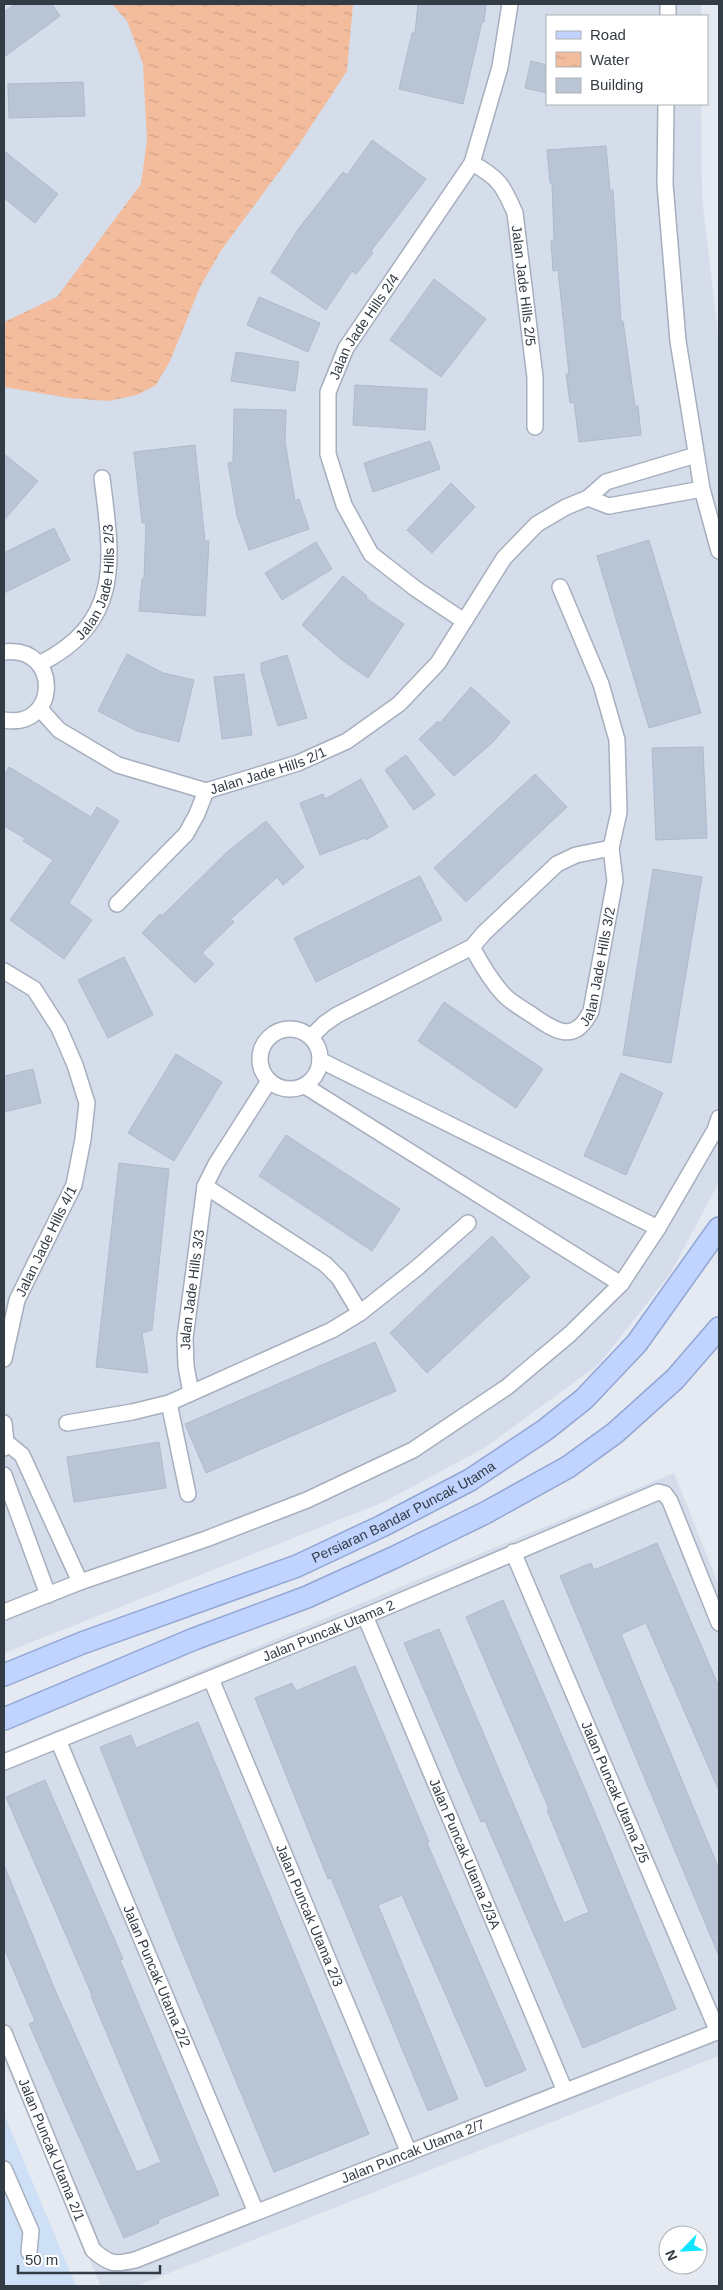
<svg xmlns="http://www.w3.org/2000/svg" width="723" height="2290" font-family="Helvetica,sans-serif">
<defs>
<pattern id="water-ripples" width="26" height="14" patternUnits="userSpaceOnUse" patternTransform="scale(1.25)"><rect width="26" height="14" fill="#f2bc9d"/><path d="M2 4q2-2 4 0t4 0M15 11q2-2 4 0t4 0" fill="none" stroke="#d0a288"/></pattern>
</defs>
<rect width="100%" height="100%" fill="#e4e9f2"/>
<path fill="#d5ddeb" d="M4,4h697v12h-154v88h154l1,95 17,143v840l-49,92 -71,90 -113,83 -102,55 -380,151z
M674,1473l45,113v470l-583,230h-35l-97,-226v-308z"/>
<path fill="#cde0f6" d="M4,2114l72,172h-72z"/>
<path fill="url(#water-ripples)" d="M112,4h241l-6,67 -49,75 -76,103 -22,38 -30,74 -14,24 -19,10 -29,6 -39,-3 -59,-10 -6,-1v-65l53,-25 84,-113 6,-44 -4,-76 -16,-43z"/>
<path fill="#b9c5d4" stroke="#acbbcf" d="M15,4h37l8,12 -56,41v-45z
M418,4h68l-2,18h-2l-19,82 -64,-15 13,-56h3z
M531,61l16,4v28l-22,-5z
M83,82l2,34 -76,2 -1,-34z
M372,140l54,39 -55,72 2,2 -17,21 -4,-3 -26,39 -55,-38 28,-44 44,-56 4,3z
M606,146l4,44h3l8,131h2l12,85h3l3,29 -62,7 -5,-40 -4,1 -4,-29h3l-11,-104 -5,1 -2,-31h3l-2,-57h-2l-3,-33z
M4,151l54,43 -23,29 -31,-25z
M434,279l52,40 -45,58 -51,-37z
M259,297l61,26 -12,29 -61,-27z
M236,352l63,10 -4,29 -64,-10z
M355,385l72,4 -2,41 -72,-5z
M234,409l52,1 -1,32 10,59 4,-2 10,30 -60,21 -12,-34 -9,-53 5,-1z
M430,441l10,28 -67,23 -9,-29z
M195,445l10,96h4l-4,75 -66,-5 3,-32h2l2,-56h-4l-8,-71z
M4,454l34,27 -34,39z
M451,483l24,24 -43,46 -25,-23z
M54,528l16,32 -66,33v-40z
M649,540l52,173 -52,15 -52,-172z
M316,542l16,27 -50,31 -17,-27z
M343,576l24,20 -1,2 38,26 -36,54 -26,-18 -40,-35z
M127,654l36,19 31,7 -15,62 -42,-11 -39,-20z
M287,655l20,63 -29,8 -17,-56v-7z
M244,674l8,61 -30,4 -8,-62z
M471,687l39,35 -18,21 -38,33 -35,-37 19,-18 2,2z
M703,747l4,91 -51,2 -4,-92z
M406,755l29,40 -21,15 -29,-40z
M9,767l82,50 6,-10 22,14 -50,82 23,17 -28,39 -54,-39 43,-60 -30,-19 2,-3 -21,-12v-50z
M535,774l32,33 -101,95 -32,-34z
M361,779l27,48 -22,13 -1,-2 -45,17 -20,-52 23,-9 2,5z
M266,821l38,46 -21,18 -6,-8 -46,42 3,3 -32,31 12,11 -19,19 -53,-50 18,-19 2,2 65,-64z
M653,869l49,8 -31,186 -48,-8z
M420,876l22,44 -126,62 -22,-44z
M124,957l29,58 -45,23 -30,-58z
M444,1002l99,67 -27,39 -98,-67z
M176,1054l46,28 -48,79 -46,-28z
M33,1069l8,34 -37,9v-36z
M621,1073l42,20 -37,82 -42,-19z
M286,1135l114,74 -28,42 -113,-75z
M119,1163l50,6 -17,161 -10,3 6,40 -52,-6z
M492,1236l38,41 -103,96 -37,-40z
M375,1342l21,49 -190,82 -21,-49z
M159,1442l7,46 -92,14 -7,-45z
M657,1543l62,144v104l-73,-168 -25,11 98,235v87l-159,-380 31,-13 3,7z
M503,1600l84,194 89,215 -93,39 -98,-227 -4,1 -77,-179 35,-14 125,294 25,-11 -42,-102 2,-1 -83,-192z
M355,1666l74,176 -2,1 99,227 -40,17 -84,-192 -24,10 80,194 -30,12 -97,-233 -3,1 -73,-181 37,-15 4,8z
M198,1722l171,412 -95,38 -96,-230 -78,-195 31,-12 5,13z
M45,1780l78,179 -3,1 99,235 -61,25 1,3 -35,15 -95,-214 6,-3 -31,-73v-83l51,125 82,182 24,-10 -70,-166 1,-1 -86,-198z"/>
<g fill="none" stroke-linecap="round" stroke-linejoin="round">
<defs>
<g id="street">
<path d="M668,16v-12"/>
<path d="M666,104l-1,80 13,157 24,148 17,62"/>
<path id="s1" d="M472,163c27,15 31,22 43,50l20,164v50"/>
<path d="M588,498l21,8 93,-17"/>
<path id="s2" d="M464,621l-48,-32 -45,-35 -27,-49 -16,-51v-62l18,-44 126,-185 28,-96 10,-63"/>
<path d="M4,652c58,-7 55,78 0,68"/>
<path id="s3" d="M39,664c85,-42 73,-106 63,-186"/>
<path id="s4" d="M40,709l19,21 59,35 88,26 92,-28 49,-22 52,-37 39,-41 66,-105 33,-34 29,-17 22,-9 18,-16 90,-27"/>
<path d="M117,904l69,-70 11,-20 9,-23"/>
<path id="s5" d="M472,947c9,17 19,34 32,48 7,7 17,13 25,18 25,17 45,33 62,-2l24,-130 -4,-33 8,-36 -2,-72 -16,-56 -41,-97"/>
<path d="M4,971l30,18 25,39 16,37 12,38 -4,36 -9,46 -57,115 -13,59"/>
<circle cx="290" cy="1059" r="30"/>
<path d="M311,1037l13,-13 13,-9 135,-68 12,-14 73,-69 19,-9 35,-7"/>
<path d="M320,1060l338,168"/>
<path d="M305,1086l316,198"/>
<path d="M205,1186l120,78 14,14 21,35"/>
<path id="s6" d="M191,1393l-5,-27 -1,-28 20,-152 11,-22 53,-83"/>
<path d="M169,1403l19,91"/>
<path d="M4,1423l2,19 -2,6"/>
<path d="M67,1423l65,-11 37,-9 163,-73 28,-17 58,-46 50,-44"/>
<path d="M6,1442l16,13 58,127"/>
<path d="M4,1475l44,120"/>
<path id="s7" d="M513,1552l205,480"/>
<path d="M4,1612l76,-30 126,-43 101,-39 106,-50 94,-63 63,-53 51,-50 37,-56 57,-98 4,-12"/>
<path id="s8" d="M365,1616l200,475"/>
<path id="s9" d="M211,1679l198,474"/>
<path id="s10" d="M58,1740l198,472"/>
<path id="s11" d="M4,1762l361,-146 293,-124 7,2 5,7 49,122"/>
<path id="s12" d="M4,2033l89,217c16,14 21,15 42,10l584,-229"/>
<path d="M4,2169l27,62 -2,21"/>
</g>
<g id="secondary">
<path id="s13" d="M4,1675l78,-32 215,-77 85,-40 88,-46 75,-50 39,-31 53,-56 82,-115"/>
<path d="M4,1719l190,-80 113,-42 88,-40 90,-44 83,-46 47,-34 60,-54 44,-51"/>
</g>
</defs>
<use href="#street" stroke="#a6afbe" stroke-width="18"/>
<use href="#secondary" stroke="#92a6d4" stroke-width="24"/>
<use href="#street" stroke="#fff" stroke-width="15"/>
<use href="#secondary" stroke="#c1d3ff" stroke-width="21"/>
</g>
<g text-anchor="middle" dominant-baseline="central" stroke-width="4" stroke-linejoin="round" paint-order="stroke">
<g font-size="14" fill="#333b44" stroke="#fff">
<text stroke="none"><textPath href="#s1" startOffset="141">Jalan Jade Hills 2/5</textPath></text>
<text stroke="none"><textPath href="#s2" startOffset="361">Jalan Jade Hills 2/4</textPath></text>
<text stroke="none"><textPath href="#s3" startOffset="108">Jalan Jade Hills 2/3</textPath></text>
<text stroke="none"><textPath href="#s4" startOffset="254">Jalan Jade Hills 2/1</textPath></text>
<text stroke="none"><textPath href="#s5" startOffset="210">Jalan Jade Hills 3/2</textPath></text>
<text transform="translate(46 1241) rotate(-64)">Jalan Jade Hills 4/1</text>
<text stroke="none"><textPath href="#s6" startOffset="104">Jalan Jade Hills 3/3</textPath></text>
<text stroke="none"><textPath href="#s13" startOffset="432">Persiaran Bandar Puncak Utama</textPath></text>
<text stroke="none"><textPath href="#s11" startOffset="350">Jalan Puncak Utama 2</textPath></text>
<text stroke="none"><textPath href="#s7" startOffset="261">Jalan Puncak Utama 2/5</textPath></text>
<text stroke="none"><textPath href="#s8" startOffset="258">Jalan Puncak Utama 2/3A</textPath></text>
<text stroke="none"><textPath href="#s9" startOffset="256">Jalan Puncak Utama 2/3</textPath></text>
<text stroke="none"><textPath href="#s10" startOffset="256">Jalan Puncak Utama 2/2</textPath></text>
<text stroke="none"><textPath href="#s12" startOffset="126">Jalan Puncak Utama 2/1</textPath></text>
<text stroke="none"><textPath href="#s12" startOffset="579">Jalan Puncak Utama 2/7</textPath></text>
</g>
</g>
<rect width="723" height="2290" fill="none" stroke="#333b44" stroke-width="10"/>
<rect x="546" y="15" width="162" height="90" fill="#ffffff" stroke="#adb1b4"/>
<rect x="556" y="31" width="25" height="8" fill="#c1d3ff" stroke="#adb1b4"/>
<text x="590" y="40" font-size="15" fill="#333b44">Road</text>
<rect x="556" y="52" width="25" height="15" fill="url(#water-ripples)" stroke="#adb1b4"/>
<text x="590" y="65" font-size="15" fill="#333b44">Water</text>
<rect x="556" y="78" width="25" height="15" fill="#b9c5d4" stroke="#adb1b4"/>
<text x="590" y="90" font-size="15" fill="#333b44">Building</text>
<g transform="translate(683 2250) rotate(246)"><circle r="24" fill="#ffffff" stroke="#adb1b4"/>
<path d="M0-4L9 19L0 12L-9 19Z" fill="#0ee5ff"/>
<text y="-8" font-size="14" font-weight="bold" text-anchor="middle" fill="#333b44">N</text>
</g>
<path d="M18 2265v8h142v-8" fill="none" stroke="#333b44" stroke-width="2.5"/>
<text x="25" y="2265" font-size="15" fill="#333b44" stroke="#ffffff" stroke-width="4" paint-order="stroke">50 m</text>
</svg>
